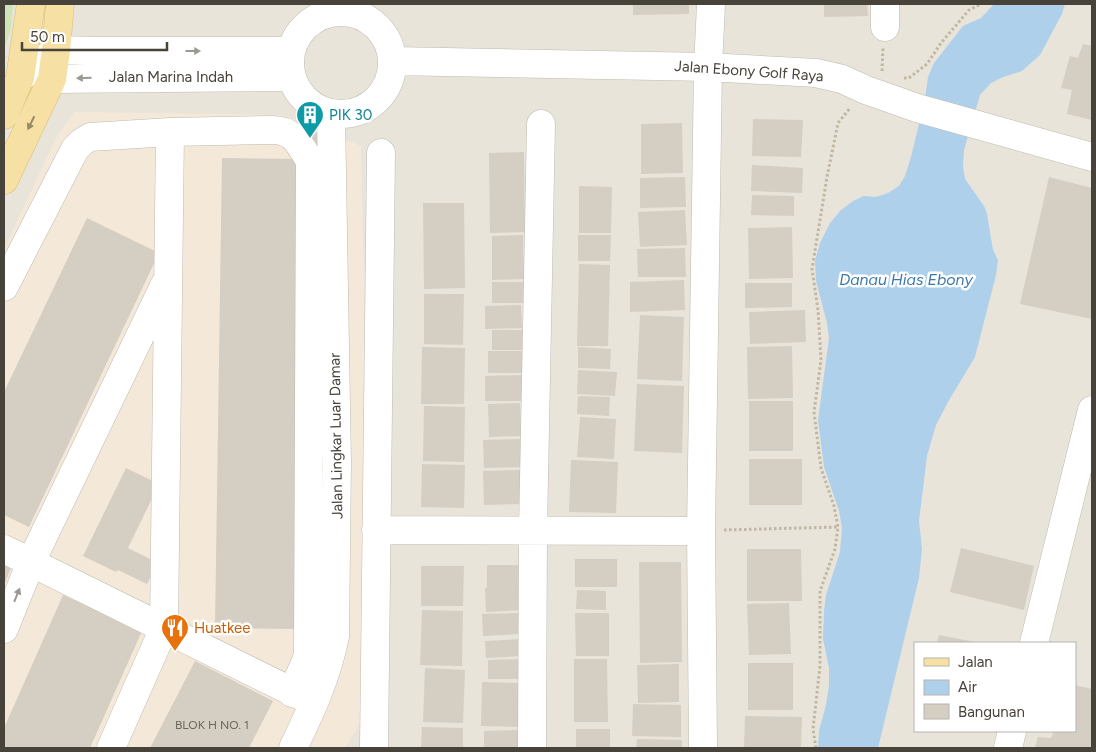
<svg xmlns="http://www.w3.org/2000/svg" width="1096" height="752" font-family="Figtree,sans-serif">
<rect width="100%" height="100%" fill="#f4f2eb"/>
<path fill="#e8e4da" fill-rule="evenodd" d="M4,4h1088v744h-1088zM915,643h160v88h-160z"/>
<path fill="#f4e9d9" d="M75,112l208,3 78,31 12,557 -28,45h-341v-499l53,-113z"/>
<path fill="#cfe5b8" d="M4,4h9l-2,24 -7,23z"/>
<path fill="#aed0eb" d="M994,4h71l-3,10 -22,41 -18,16 -19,6 -12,6 -11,12 -16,55 -1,16 2,13 19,27 3,8 6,36 5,10 -2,15 -21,82 -27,45 -12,23 -9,31 -8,65 3,28 -3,29 -41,170h-60l1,-17 7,-26 3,-20v-17l-6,-29 1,-28 2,-16 14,-43 2,-24 -3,-17 -15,-44 -6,-47 11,-82 -2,-15 -11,-42 -1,-20 5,-18 10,-20 11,-13 12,-9 11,-5 12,1 12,-4 11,-7 6,-10 6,-19 14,-58 3,-22 6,-14 29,-37 18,-8z"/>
<path fill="#d5cec2" d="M633,4h56v10l-56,1z
M824,4h43l1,12 -44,1z
M1083,44l9,2v74l-25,-6 5,-24 -11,-2 9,-32 8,2z
M753,119l50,1 -2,37 -49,-1z
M682,123l1,50 -42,1v-50z
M311,127l11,12 -14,12 -11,-11z
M524,152l1,80 -35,1 -1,-80z
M222,158l79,1 -7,470 -79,-1z
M752,165l51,3 -1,25 -51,-2z
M685,177l1,30 -46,1v-30z
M1049,177l43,11v131l-72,-15z
M579,186l33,1 -1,46h-32z
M752,195l42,1v20l-43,-1z
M423,203h41l1,85 -41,1z
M685,210l2,35 -47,2 -2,-35z
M87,218l72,35 -130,274 -25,-12v-123z
M792,227l1,51 -44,1 -1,-51z
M523,235l1,44 -32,1v-44z
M578,235h33l-1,26h-32z
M685,248l1,29h-48l-1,-28z
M579,264l31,1 -2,81h-31z
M684,280l1,30 -55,2v-30z
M492,282h32v21h-32z
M745,283h47v24l-47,1z
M424,294h40l-1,51 -39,-1z
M521,305l1,23 -37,1v-23z
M805,310l1,32 -56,2 -1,-32z
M640,315l44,2 -2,64 -45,-2z
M492,330h33v20h-33z
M792,346l1,52 -45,1 -1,-52z
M422,347l43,1 -1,56h-43z
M578,347l33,2 -1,20 -32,-1z
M488,351h34v22h-34z
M578,370l39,2 -2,24 -38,-2z
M522,375l1,26h-38v-25z
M637,384l47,2 -2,67 -48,-2z
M578,396l32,1 -1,19 -32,-2z
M749,401h44v50h-44z
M520,403l1,33 -32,1 -1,-33z
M424,406l41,1 -1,55 -41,-1z
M580,417l36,2 -2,40 -37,-2z
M522,439l1,28 -39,1 -1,-28z
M749,459h53v46h-53z
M571,460l47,2 -2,51 -47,-1z
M422,464l43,1 -1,43 -43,-1z
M126,468l33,16 -31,64 30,15 -11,21 -29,-14 -2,2 -33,-16z
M521,470l1,34 -38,1 -1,-34z
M961,548l73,18 -10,44 -74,-18z
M747,549h54l1,52h-55z
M575,559h42v28h-42z
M639,562h42l1,100 -42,1z
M4,565l7,3 -7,17z
M487,565h36l1,45 -38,2 -1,-24h2z
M421,566h43l-1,40h-42z
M577,590l29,1v19l-30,-1z
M63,595l79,36 -52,117h-86v-20z
M789,603l2,51 -42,1 -2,-51z
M422,610l41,1 -1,55 -42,-1z
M521,613l1,21 -39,2 -1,-22z
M575,613h34v43h-33z
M939,635l36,7v1h-38z
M522,639l1,17 -37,2 -1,-17z
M523,659v20h-35v-19z
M574,659h33l1,63h-34z
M195,661l78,40 -24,47h-99z
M748,663h45v47h-45z
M679,664v38l-41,1 -1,-38z
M425,668l40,2 -2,53 -40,-1z
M482,682l39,1 -1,44 -39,-1z
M1075,685l17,4v59h-57l3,-11 13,1 3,-7h21z
M633,704l48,1v32l-49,-1z
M745,716l57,1 -1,31h-57z
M422,727l41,1v20h-42z
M576,729h34v19h-34z
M521,730v18h-37v-17z
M637,739l45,1v8h-46z"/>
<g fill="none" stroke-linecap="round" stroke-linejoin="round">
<defs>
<path id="minor" d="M290 63a51 51 0 1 1 102 0a51 51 0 1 1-102 0Z
M885,27v-23
M392,61l316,6 108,6 26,6 24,11 51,18 175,49
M20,78l36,-28 41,1h193
M52,79l239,-2
M4,287l71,-138 7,-7 8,-5 80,-5 103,-2c21,0 27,15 37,31l-2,495 -16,37
M376,530l325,1
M4,549l305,151
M4,629l27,-67 134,-278
M1034,643l58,-233
M111,748l53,-120 6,-496
M293,748c18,-37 34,-71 42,-112l2,-173 -6,-348
M374,748l7,-595
M532,748l1,-218 8,-406
M703,748l-2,-217 7,-464 3,-63
M1008,748l4,-17"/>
<path id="major" d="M4,115l16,-37 11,-74
M4,180l48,-101 4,-29 4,-46"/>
</defs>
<use href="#minor" stroke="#bfbaaf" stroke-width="29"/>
<use href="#major" stroke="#dabe74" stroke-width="29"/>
<path stroke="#c0b6a1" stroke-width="3" stroke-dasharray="2.5 2.5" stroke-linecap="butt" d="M882,71l1,-23
M904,78h5l18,-14 14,-21 28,-33 12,-6
M724,530l114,-3
M816,748l-3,-19 7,-63v-75l15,-42 3,-22 -4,-21 -13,-38 -7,-56 7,-52 -3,-50 -6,-41 15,-92 11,-54 12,-15"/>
<use href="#minor" stroke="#fff" stroke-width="28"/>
<use href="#major" stroke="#f6e0a3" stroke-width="28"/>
</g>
<defs><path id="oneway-solid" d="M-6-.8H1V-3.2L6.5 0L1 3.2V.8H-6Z" transform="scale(1.25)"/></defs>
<g fill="#9a9893">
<use href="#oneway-solid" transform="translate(193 51)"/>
<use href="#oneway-solid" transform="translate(84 78) rotate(178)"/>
<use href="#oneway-solid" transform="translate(17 595) rotate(-68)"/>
</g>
<use fill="#968a69" href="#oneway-solid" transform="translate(31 123) rotate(116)"/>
<defs>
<symbol id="building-pin" viewBox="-11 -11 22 30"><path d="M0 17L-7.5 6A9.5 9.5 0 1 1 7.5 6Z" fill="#0f9aa8" stroke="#fff"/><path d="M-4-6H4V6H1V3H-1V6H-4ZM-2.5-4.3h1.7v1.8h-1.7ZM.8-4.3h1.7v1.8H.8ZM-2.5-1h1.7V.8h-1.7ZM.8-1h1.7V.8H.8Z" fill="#fff"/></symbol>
<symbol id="restaurant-pin" viewBox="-11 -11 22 30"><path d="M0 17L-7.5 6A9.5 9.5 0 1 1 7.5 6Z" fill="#e8710a" stroke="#fff"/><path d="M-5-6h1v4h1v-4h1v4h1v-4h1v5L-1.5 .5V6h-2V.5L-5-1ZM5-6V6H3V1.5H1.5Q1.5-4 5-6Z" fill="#fff"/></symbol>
</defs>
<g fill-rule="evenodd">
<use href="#building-pin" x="294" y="99" width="32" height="43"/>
<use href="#restaurant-pin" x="159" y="612" width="32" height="43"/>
</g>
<g text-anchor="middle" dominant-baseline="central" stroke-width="5" stroke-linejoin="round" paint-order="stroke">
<g font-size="12" fill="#6b665c">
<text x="212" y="725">BLOK H NO. 1</text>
</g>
<g font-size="15" fill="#48433a" stroke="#fff">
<text transform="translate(749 71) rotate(4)">Jalan Ebony Golf Raya</text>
<text x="171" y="77">Jalan Marina Indah</text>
<text transform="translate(336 436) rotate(-91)">Jalan Lingkar Luar Damar</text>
</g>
<g font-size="15" fill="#0d838f" stroke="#fff" text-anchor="start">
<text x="329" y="115">PIK 30</text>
</g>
<g font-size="15" fill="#c56008" stroke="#fff" text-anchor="start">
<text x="194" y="628">Huatkee</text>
</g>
<g font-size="16" font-style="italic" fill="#3b79ac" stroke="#fff">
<text x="906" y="279">Danau Hias Ebony</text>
</g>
</g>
<rect width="1096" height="752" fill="none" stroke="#48433a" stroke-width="10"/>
<rect x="914" y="642" width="162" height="90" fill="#ffffff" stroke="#b6b4b0"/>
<rect x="924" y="658" width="25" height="8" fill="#f6e0a3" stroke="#b6b4b0"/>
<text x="958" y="667" font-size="15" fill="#48433a">Jalan</text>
<rect x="924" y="680" width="25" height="15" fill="#aed0eb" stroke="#b6b4b0"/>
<text x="958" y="692" font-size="15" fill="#48433a">Air</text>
<rect x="924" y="704" width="25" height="15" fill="#d5cec2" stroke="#b6b4b0"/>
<text x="958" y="717" font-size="15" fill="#48433a">Bangunan</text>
<path d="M22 42v8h145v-8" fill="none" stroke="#48433a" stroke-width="2.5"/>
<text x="30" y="42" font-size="15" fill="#48433a" stroke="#ffffff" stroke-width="4" paint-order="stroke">50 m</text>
</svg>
